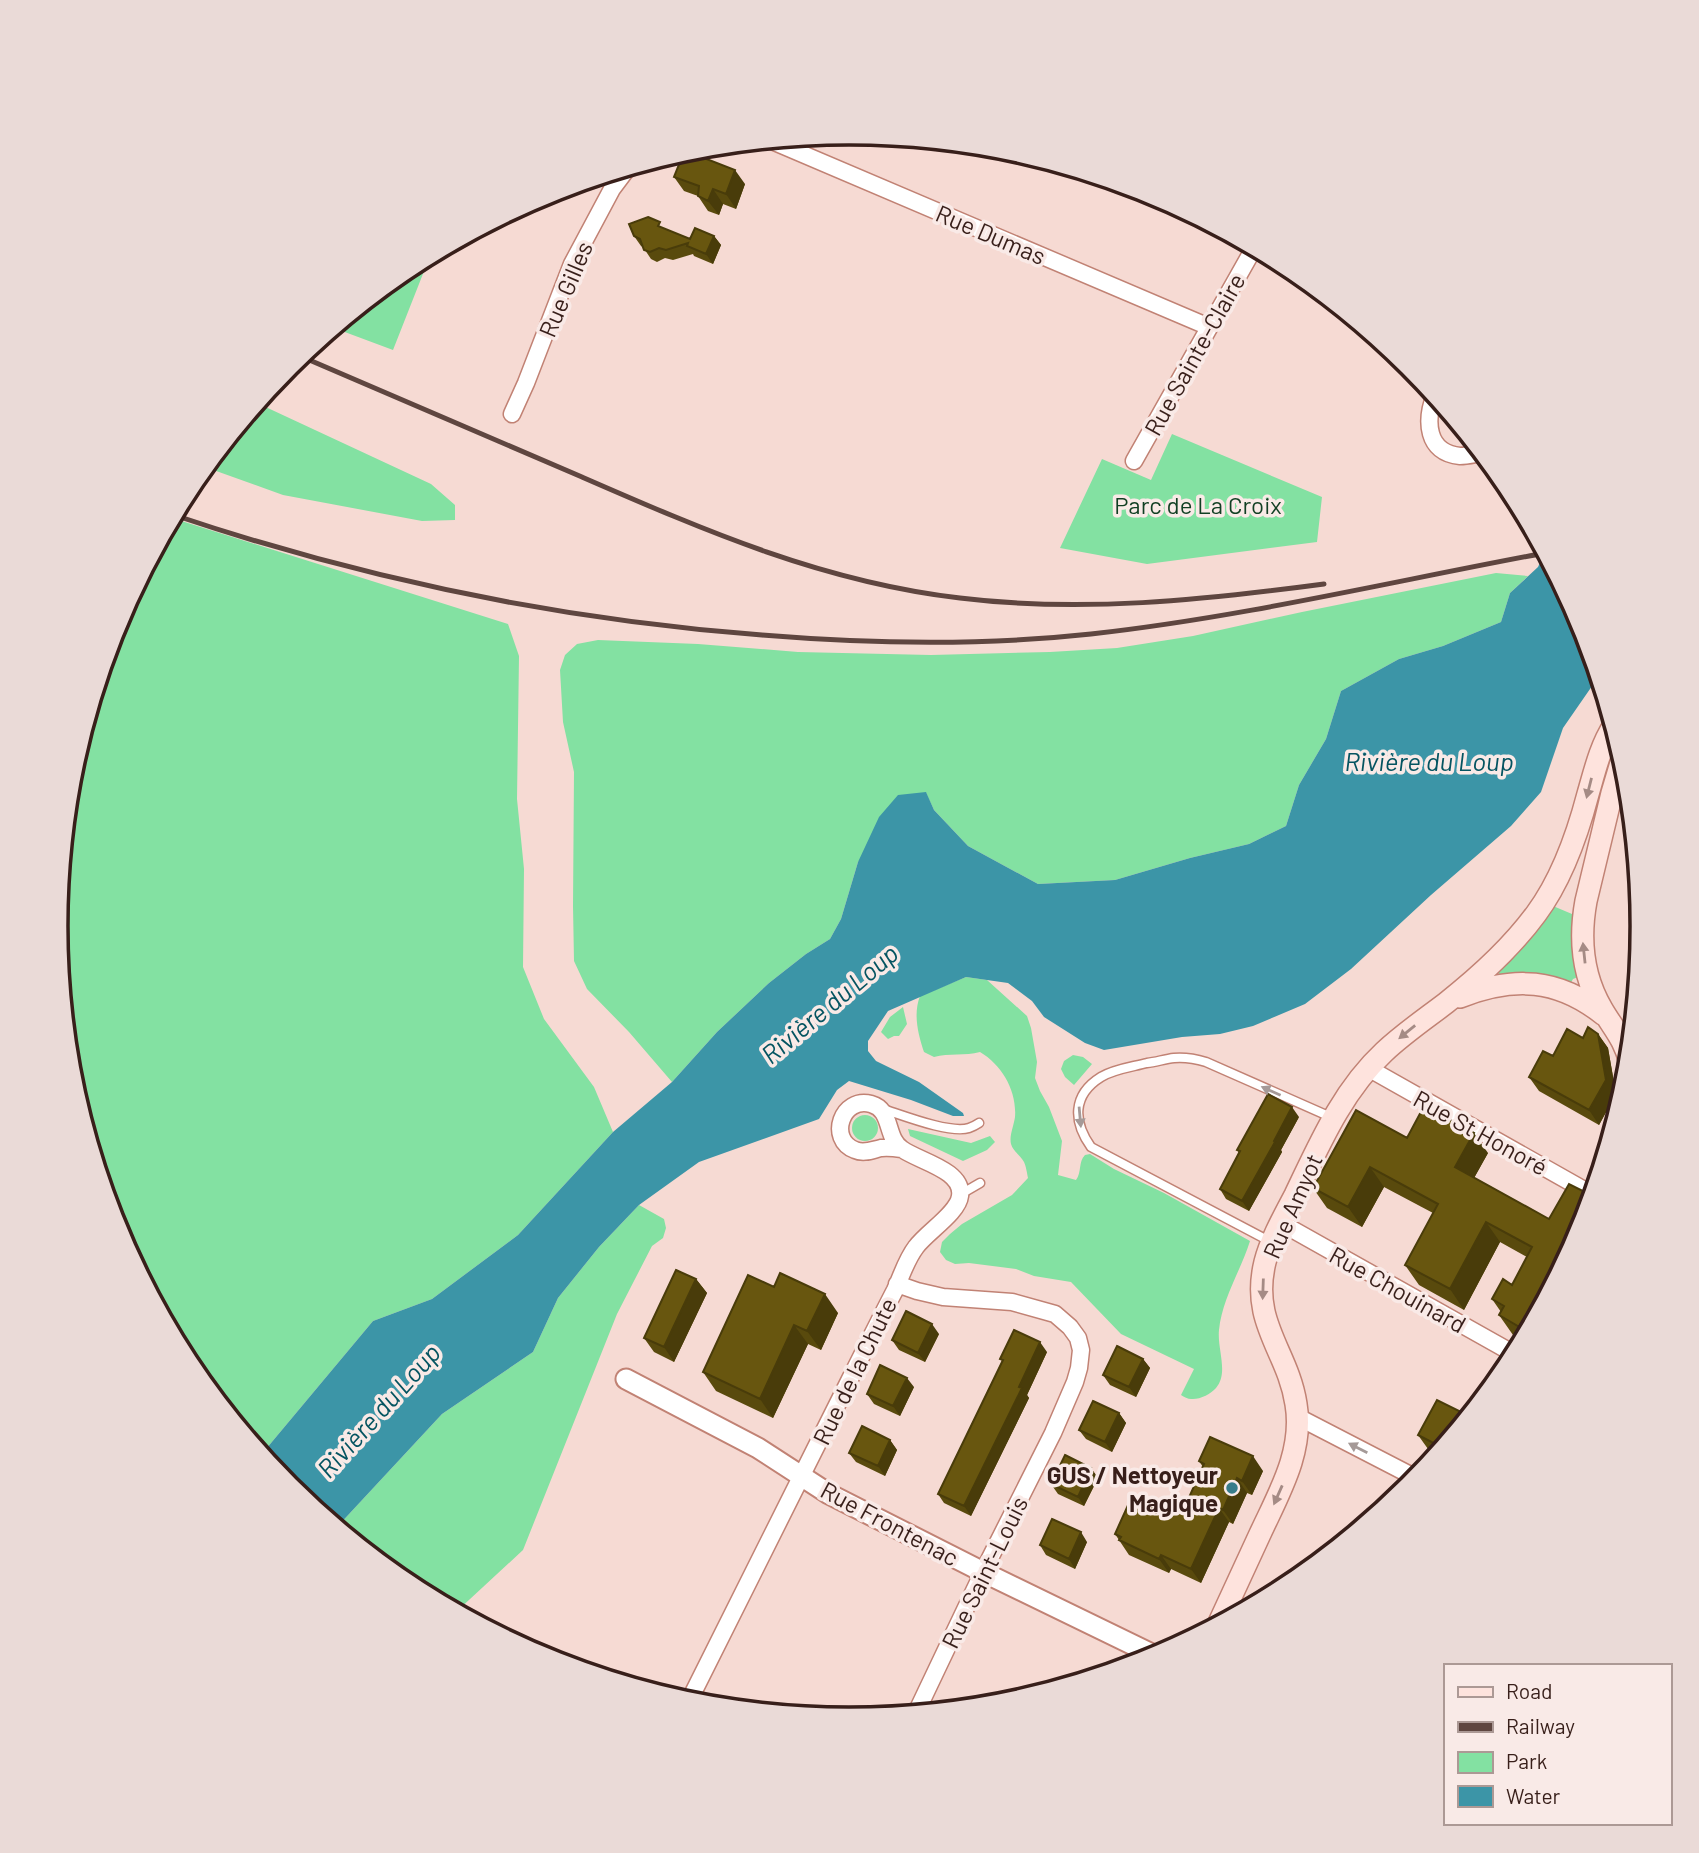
<svg xmlns="http://www.w3.org/2000/svg" width="1699" height="1853" font-family="Barlow,sans-serif">
<rect width="100%" height="100%" fill="#f6dad3"/>
<path fill="#83e1a2" d="M430,256l-37,94 -59,-22 75,-61z
M257,403l174,81 24,21v15l-33,1 -139,-26 -78,-28z
M1172,434l150,63 -5,45 -170,22 -87,-16 42,-89 49,21z
M172,518l336,106 11,32 -2,143 7,70 -1,98 21,52 50,68 19,45 -95,103 -86,64 -59,22 -112,134 -71,-88 -74,-137 -45,-149 -15,-155 15,-155 46,-149z
M1496,573l32,3 -18,17 -9,29 -58,24 -44,13 -58,32 -15,48 -27,46 -13,41 -37,18 -59,14 -75,22 -77,4 -70,-38 -34,-36 -8,-17 -68,69 -17,57 -11,20 -24,15 -37,29 -52,49 -45,50 -43,-50 -42,-43 -13,-28 -1,-55 1,-134 -11,-50 -3,-52 5,-15 12,-11 21,-4 100,4 100,8 133,3 119,-3 67,-4 76,-12 109,-24z
M1553,906l19,8v34l6,29 -5,2 -4,7 -69,-10 -2,-5z
M966,977l21,3 40,36 4,12 6,34 -2,16 5,13 9,16 13,34 -4,34 18,5c6,-8 2,-18 9,-25l5,-1 24,15 50,24 86,48c-9,29 -28,58 -31,89 -2,19 10,43 -3,58 -5,6 -17,12 -25,11 -3,0 -7,-2 -10,-4l13,-26 -73,-35 -50,-52 -37,-6 -18,-7 -47,-6 -14,1 -9,-4 -6,-8 2,-10 8,-8 12,-10 50,-29 16,-17c-1,-5 -2,-12 -4,-16 -4,-7 -11,-11 -13,-18 -2,-8 3,-19 4,-27 2,-26 -13,-52 -35,-65 -15,4 -31,1 -46,5l-10,-5c-6,-18 -11,-38 -4,-56z
M903,1007l4,17 -8,12h-5l-6,3 -7,-7 9,-15z
M1073,1055l10,2 9,7 -18,21 -9,-8 -4,-8 3,-8z
M852 1128a13 13 0 1 1 26 0a13 13 0 1 1-26 0Z
M908,1129l63,14 19,-7 5,6 -8,8 -24,11 -53,-25z
M639,1205l25,14 2,9 -3,10 -11,8 -35,68 -94,236 -67,62 -48,-26 -71,-59 105,-113 91,-62 25,-54 41,-51z"/>
<path fill="#3c95a7" d="M1545,552l38,71 16,53 -36,52 -22,64 -30,34 -80,69 -80,74 -46,35 -52,22 -33,8 -38,3 -78,13 -19,-7 -41,-26 -12,-16 -24,-18 -42,-6 -78,34 -20,30v10l8,10 43,21 44,31 1,3h-11l-42,-16 -62,-19 -12,9 -18,29 -120,43 -60,43 -40,42 -41,51 -25,54 -91,62 -105,113 -49,-40 -27,-32 112,-134 59,-22 86,-64 95,-103 59,-50 45,-50 52,-49 37,-29 24,-15 11,-20 17,-57 21,-45 19,-22 28,-3 8,18 34,36 70,38 77,-4 75,-22 59,-14 37,-18 13,-41 27,-46 15,-48 58,-32 44,-13 58,-24 9,-29 28,-26z"/>
<g fill="none" stroke-linecap="round" stroke-linejoin="round">
<defs>
<path id="service" d="M883,1109c19,6 67,25 86,19 3,-1 7,-3 10,-5
M961,1194l19,-11
M1271,1242l-180,-95c-18,-25 -19,-52 10,-70 13,-8 31,-10 46,-14 9,-1 18,-4 27,-5 11,-1 22,1 32,4l127,56"/>
<path id="minor" d="M772,141l437,186
M1435,395c-10,25 -9,58 25,61 7,0 15,-2 22,-3
M512,414l14,-31 46,-119 40,-75 15,-20
M1134,461l120,-213
M1368,1068l225,127
M1281,1223l235,132
M897,1284l20,7 26,6 69,5 43,12 15,13 8,11 3,12 -2,18 -4,14 -22,51 -70,139 -67,141
M1298,1417l120,62
M688,1703c53,-106 106,-212 159,-318 16,-32 32,-64 48,-95 7,-15 11,-30 21,-43 11,-15 42,-34 44,-51 4,-26 -42,-35 -58,-47 -17,-11 -9,-39 -31,-45 -29,-8 -44,35 -16,46 9,4 17,0 26,-2 7,-1 14,0 21,1"/>
<path id="tertiary" d="M626,1379l132,69 71,46 154,78 175,85"/>
<path id="secondary" d="M1623,756l-11,37 -26,108c-7,38 -4,74 16,108 11,19 23,31 28,54
M1460,997c54,-21 98,-19 144,18
M1218,1625c14,-30 28,-61 42,-91 19,-41 44,-83 36,-130 -8,-53 -46,-81 -31,-142 6,-23 19,-46 30,-67 24,-50 47,-104 89,-143 19,-18 41,-33 62,-49 33,-26 65,-55 90,-89 26,-35 41,-78 52,-120 7,-24 12,-47 26,-69"/>
</defs>
<use href="#service" stroke="#c18274" stroke-width="11"/>
<use href="#minor" stroke="#c18274" stroke-width="19"/>
<use href="#tertiary" stroke="#c18274" stroke-width="23"/>
<use href="#secondary" stroke="#c18274" stroke-width="24"/>
<use href="#service" stroke="#fff" stroke-width="8"/>
<use href="#minor" stroke="#fff" stroke-width="16"/>
<use href="#tertiary" stroke="#fff" stroke-width="19"/>
<use href="#secondary" stroke="#fee3dd" stroke-width="21"/>
<path stroke="#5f4640" stroke-width="5" d="M300,356c94,40 188,81 282,121 124,54 241,105 378,121 121,15 244,2 364,-14
M174,515c190,64 389,105 588,120 110,9 219,11 329,-1 153,-17 303,-53 454,-81"/>
</g>
<path fill="#594a0d" d="M674,177l71,7 -9,25 -13,-5 -4,11 -11,-4 -10,-15 -14,-5z
M665,229l25,10 24,-3 7,9 -8,19 -19,-8 -1,-2 -20,6 -8,-2 -8,4 -6,-3 -8,-12 -2,-1 -7,-10z
M1598,1034l10,14 8,46 -17,31 -60,-34 -10,-14 24,-21 30,-18z
M1299,1117l-18,33 1,2 -33,59 -23,-12 -6,-10 19,-36 -2,-3z
M1407,1138l81,15 -14,25 75,41 33,12 -59,110 -10,-6 -14,-20 2,-3 -9,-13 20,-14 15,-28 -27,-15 -36,68 -45,-25 -14,-20 28,-52 -49,-26 -22,40 -35,-19 -14,-20z
M696,1279l11,14 -33,69 -20,-10 -10,-14z
M774,1287l64,26 -17,37 -13,-6 -35,74 -57,-27 -13,-19z
M939,1334l-14,28 -26,-12 -7,-10z
M1047,1352l-20,43 2,3 -58,118 -27,-13 -6,-9 64,-133 -2,-2z
M1143,1359l7,9 -14,29 -26,-12 -7,-10z
M914,1387l-14,29 -26,-12 -7,-10z
M1486,1395l-48,59 -10,-5 -10,-14 51,-19z
M1119,1413l7,10 -14,29 -26,-13 -7,-9z
M890,1440l7,10 -12,26 -29,-14 -7,-9z
M1199,1461l64,10 -11,24 -5,-2 -14,31 -4,-2 -28,61 -30,-14 -2,4 -40,-18 -14,-21 68,-23 20,-44z
M1091,1468l7,10 -14,28 -26,-12 -7,-10z
M1087,1542l-12,27 -29,-14 -6,-10z"/>
<path fill="#493c0a" d="M735,170l10,14 -9,25 -10,-15z
M713,189l10,15 -4,11 -11,-14z
M714,236l7,9 -8,19 -7,-10z
M1598,1034l10,14 8,46 -17,31 -10,-15z
M1292,1107l7,10 -18,33 1,2 -33,59 -7,-10z
M1474,1133l14,20 -19,34 -14,-20z
M1370,1167l14,20 -22,40 -14,-20z
M1586,1220l-4,11 -47,88 -2,-3 6,-12z
M1486,1222l14,20 -36,68 -14,-21z
M696,1279l11,14 -33,69 -10,-15z
M825,1294l13,19 -17,37 -14,-19z
M932,1324l7,10 -14,28 -7,-9z
M794,1325l14,19 -35,74 -13,-19z
M1040,1342l7,10 -20,43 2,3 -58,118 -7,-10z
M1143,1359l7,9 -14,29 -7,-10z
M907,1378l7,9 -14,29 -7,-10z
M1119,1413l7,10 -14,29 -7,-10z
M890,1440l7,10 -12,26 -7,-10z
M1253,1456l10,15 -11,24 -10,-14z
M1091,1468l7,10 -14,28 -6,-9z
M1237,1478l10,15 -14,31 -10,-14z
M1219,1508l10,14 -28,61 -10,-14z
M1081,1532l6,10 -12,27 -6,-10z
M1161,1555l10,14 -2,4 -10,-14z"/>
<path fill="#68560f" stroke="#493c0a" stroke-width="2" d="M686,151l49,19 -9,24 -13,-5 -5,12 -10,-5 1,-10 -25,-9 10,-25z
M648,217l12,5 -2,4 32,13 5,-11 19,8 -8,18 -19,-8 1,-3 -22,7 -7,-2 -9,4 -6,-2 -4,-11 -6,-3 -5,-12z
M1588,1027l10,7 8,46 -17,30 -60,-33 14,-26 10,5 14,-27 16,9z
M1268,1094l24,13 -18,34 1,1 -33,59 -22,-12 20,-38 -3,-1z
M1424,1106l50,27 -19,34 94,52 20,-35 24,12 -7,24 -47,84 -6,12 3,2 -8,14 -29,-17 5,-9 -12,-7 11,-20 9,6 20,-38 -46,-25 -36,67 -45,-24 33,-61 -68,-37 -22,40 -35,-19 43,-78 51,28z
M676,1270l20,9 -32,68 -20,-9z
M780,1273l45,21 -18,37 -13,-6 -34,74 -57,-27 45,-97 26,12z
M906,1311l26,13 -14,29 -26,-13z
M1014,1330l26,12 -21,45 3,1 -58,118 -26,-12 65,-134 -3,-1z
M1117,1346l26,13 -14,28 -26,-12z
M880,1365l27,13 -14,28 -26,-12z
M1481,1393l5,2 -43,53 -25,-13 19,-35 32,16z
M1093,1401l26,12 -14,29 -26,-12z
M862,1426l28,14 -12,26 -29,-13z
M1210,1437l43,19 -11,25 -5,-3 -14,32 -4,-2 -28,61 -30,-14 -2,4 -40,-19 2,-3 -6,-3 18,-40 43,20 2,-5 5,2 21,-47 -5,-3z
M1065,1455l26,13 -13,29 -27,-13z
M1052,1519l29,13 -12,27 -29,-14z"/>
<defs><path id="oneway-solid" d="M-6-.8H1V-3.2L6.5 0L1 3.2V.8H-6Z" transform="scale(1.75)"/></defs>
<g fill="#a58b85">
<use href="#oneway-solid" transform="translate(1589 788) rotate(104)"/>
<use href="#oneway-solid" transform="translate(1584 953) rotate(-96)"/>
<use href="#oneway-solid" transform="translate(1407 1032) rotate(141)"/>
<use href="#oneway-solid" transform="translate(1263 1289) rotate(92)"/>
<use href="#oneway-solid" transform="translate(1278 1495) rotate(114)"/>
</g>
<g fill="#a59a98">
<use href="#oneway-solid" transform="translate(1271 1091) rotate(-156)"/>
<use href="#oneway-solid" transform="translate(1080 1117) rotate(85)"/>
<use href="#oneway-solid" transform="translate(1358 1448) rotate(-153)"/>
</g>
<circle fill="#377c8a" stroke="#f9eae7" stroke-width="2.5" cx="1232" cy="1488" r="7"/>
<g text-anchor="middle" dominant-baseline="central" stroke-width="7" stroke-linejoin="round" paint-order="stroke">
<g font-size="24" fill="#381f1a" stroke="#f9eae7">
<text transform="translate(991 234) rotate(23)">Rue Dumas</text>
<text transform="translate(565 289) rotate(-67)">Rue Gilles</text>
<text transform="translate(1194 354) rotate(-61)">Rue Sainte-Claire</text>
<text transform="translate(1481 1132) rotate(29)">Rue St Honoré</text>
<text transform="translate(1292 1206) rotate(-66)">Rue Amyot</text>
<text transform="translate(1398 1289) rotate(29)">Rue Chouinard</text>
<text transform="translate(854 1371) rotate(-64)">Rue de la Chute</text>
<text transform="translate(890 1523) rotate(28)">Rue Frontenac</text>
<text transform="translate(984 1572) rotate(-64)">Rue Saint-Louis</text>
</g>
<g font-size="24" fill="#113f23" stroke="#f9eae7">
<text x="1198" y="504">Parc de La Croix</text>
</g>
<g font-size="24" font-weight="bold" fill="#381f1a" stroke="#f9eae7" text-anchor="end">
<text x="1218" y="1474">GUS / Nettoyeur<tspan x="1218" dy="28">Magique</tspan></text>
</g>
<g font-size="26" font-style="italic" fill="#055461" stroke="#f9eae7">
<text x="1429" y="760">Rivière du Loup</text>
<text transform="translate(829 1003) rotate(-40)">Rivière du Loup</text>
<text transform="translate(378 1410) rotate(-48)">Rivière du Loup</text>
</g>
</g>
<path d="M0 0H1699V1853H0ZM68 926a781 781 0 1 1 1562 0a781 781 0 1 1-1562 0Z" fill="#eadad7" fill-rule="evenodd"/>
<path fill="none" stroke="#381f1a" stroke-width="3.5" d="M68 926a781 781 0 1 1 1562 0a781 781 0 1 1-1562 0Z"/>
<rect x="1444" y="1664" width="228" height="161" fill="#f9eae7" stroke="#ac9995" stroke-width="2"/>
<rect x="1458" y="1687" width="35" height="10" fill="#fee3dd" stroke="#ac9995" stroke-width="2"/>
<text x="1506" y="1699" font-size="21" fill="#381f1a">Road</text>
<rect x="1458" y="1722" width="35" height="10" fill="#5f4640" stroke="#ac9995" stroke-width="2"/>
<text x="1506" y="1734" font-size="21" fill="#381f1a">Railway</text>
<rect x="1458" y="1752" width="35" height="21" fill="#83e1a2" stroke="#ac9995" stroke-width="2"/>
<text x="1506" y="1769" font-size="21" fill="#381f1a">Park</text>
<rect x="1458" y="1786" width="35" height="21" fill="#3c95a7" stroke="#ac9995" stroke-width="2"/>
<text x="1506" y="1804" font-size="21" fill="#381f1a">Water</text>
</svg>
